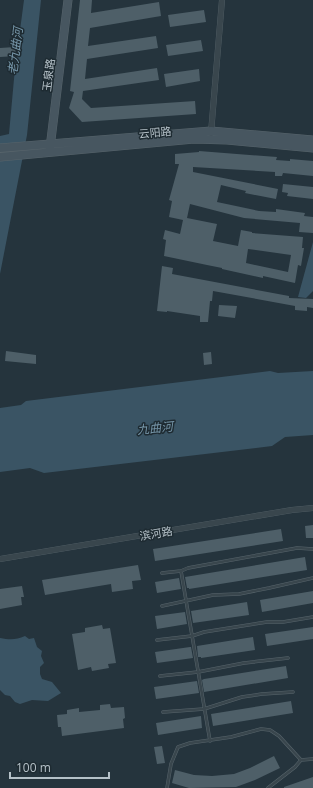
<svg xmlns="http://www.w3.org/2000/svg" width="313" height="788" font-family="'Open Sans','Noto Sans SC',sans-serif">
<rect width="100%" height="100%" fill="#25343d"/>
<path fill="#3a5464" d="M24,0h17l-14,135 -27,139v-138l9,-2 6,-66z
M313,242v49l-7,7 -8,-1z
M270,371l8,2 35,-2v64l-28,2 -13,9 -228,27 -14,-5 -30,4v-64l21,-3 5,-4z
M25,636l4,3 5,-1 3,9 5,4 -1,5 3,7 -4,4v7l2,5 10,3 9,11 -13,8 -16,-1 -12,4 -5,-2 -5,-6 -5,-1 -5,-5v-52c10,2 16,2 25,-2z"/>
<path fill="#4e5f68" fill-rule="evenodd" d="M80,0h12l-1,13 68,-11 2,14 -71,12 -2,18 68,-10 2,12 -71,11 -2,20 72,-11 2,12 -76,11 -1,8 9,9 104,-7 1,13 -114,8 -13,-14 5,-16 -4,-1z
M204,10l2,12 -36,5 -2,-12z
M201,40l2,11 -35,5 -2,-11z
M15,47l1,9 -16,1v-9z
M199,69l1,12 -34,6 -2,-13z
M199,151l78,6 -1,3 14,1v-2l23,2v15l-30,-3 -1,3h-7v-4l-82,-5v5l85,17 -2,10 -31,-6 1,-2 -25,-6 -4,17 42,9 17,1v-3l29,4 -1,3 9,1v16l-14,-1 1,-9 -56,-5 -54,-14 -3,14 30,6 -4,17 25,5 3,-16 11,2v1l51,4 -1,11h2l-3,18 -3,-1 -3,18 -32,-7v2l-41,-9v-1l-15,-3 -43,-9 2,-16 -3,-1 2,-9 15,4 3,-14 -14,-3 3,-16 -3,-1 10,-36h-4v-10l24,-2zM248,249l43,6 -3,17 -42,-9z
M283,184l30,3v12l-26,-3 1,-3 -6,-1z
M162,266l11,2 -1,6 117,22v2l24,1v9l-6,-1v4l-12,-1v-4l-82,-15 -1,10h-2l-2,21h-8v-6l-33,-5v1l-10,-1z
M219,305l18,1 -2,12 -17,-2z
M6,351l30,4v9l-31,-3z
M211,352l1,12 -8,1 -1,-12z
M313,525v13h-7l-1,-12z
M281,529l2,12 -128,20 -2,-12z
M305,557l2,13 -118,19v-1h-2l-2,-11z
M138,565l3,15 -9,1 1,8 -21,3 -1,-8 -66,11 -3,-15z
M179,578l2,11 -24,4 -2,-11z
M22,586l2,11h-3l1,8 -22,4v-20z
M313,591v12l-51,9 -2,-12z
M247,602l2,13 -56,8 -2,-12z
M185,612l2,12 -30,5 -2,-13z
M102,625l1,4 7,-1 6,35 -8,1 1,4 -17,3 -1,-4 -13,3 -6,-36 13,-2v-4z
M313,627v12l-46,7 -2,-12z
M253,637l2,13 -54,8v-1h-3l-1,-11z
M190,647h1l2,11 -36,5 -2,-11z
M286,666l2,12 -84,14 -2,-12 2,-1z
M197,681l2,12 -43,6 -2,-12z
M291,701l2,12 -80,13 -2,-12z
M110,704l1,4 13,-1 1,11 -2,1 1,9 -62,8 -1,-9h-3l-1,-12 10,-1v-4l12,-2v4l21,-2v-5z
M201,716l1,12 -44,7 -2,-12z
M162,746l3,17 -8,1 -3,-17z
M274,756l6,12 -25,12 -19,7 -47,1 -17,-5 3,-13 19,5 18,1 22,-2 16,-6z
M313,777v11h-29v-1z"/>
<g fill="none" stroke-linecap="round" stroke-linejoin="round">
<defs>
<path id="lane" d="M181,571l29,170
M162,573l19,-2 7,-3 109,-20 16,1
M162,606l51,-11 26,-1 30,-6 44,-10
M157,640l35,-4 12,-4 63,-10h16l30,-5
M160,676l38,-4 46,-9 44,-5
M163,712l41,-3 38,-12 20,-3 31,-2
M167,788l4,-24 7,-17 12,-4 41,-6 30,-8 9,1 9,6 22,24
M268,788l27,-21 6,-7 12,-1"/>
<path id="street" d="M211,133l11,-133
M0,559l292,-49 21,-2"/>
<path id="secondary" d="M0,148l211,-17 102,9
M50,148l18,-148
M0,157l194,-18 33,1 86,8"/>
</defs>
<use href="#lane" stroke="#57646b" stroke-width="3.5"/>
<use href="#street" stroke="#57646b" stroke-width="6"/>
<use href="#secondary" stroke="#57646b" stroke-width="9"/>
<use href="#lane" stroke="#39464d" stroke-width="2.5"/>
<use href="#street" stroke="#39464d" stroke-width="5.5"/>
<use href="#secondary" stroke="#475660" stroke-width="8"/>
</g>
<g text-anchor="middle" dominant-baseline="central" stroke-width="3" stroke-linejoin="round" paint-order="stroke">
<g font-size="11" fill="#b5c1c8" stroke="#1e2b32">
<text transform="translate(48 75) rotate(-83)">玉泉路</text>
<text transform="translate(155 132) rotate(-5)">云阳路</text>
<text transform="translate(156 533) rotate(-10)">滨河路</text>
</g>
<g font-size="12" font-style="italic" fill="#7797aa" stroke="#1e2b32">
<text transform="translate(15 51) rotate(-83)">老九曲河</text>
<text transform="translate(155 428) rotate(-6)">九曲河</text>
</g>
</g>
<path d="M10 772v6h99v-6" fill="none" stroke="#b5c1c8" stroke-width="2"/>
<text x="16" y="772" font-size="12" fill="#b5c1c8" stroke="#1e2b32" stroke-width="3" paint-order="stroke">100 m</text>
</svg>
